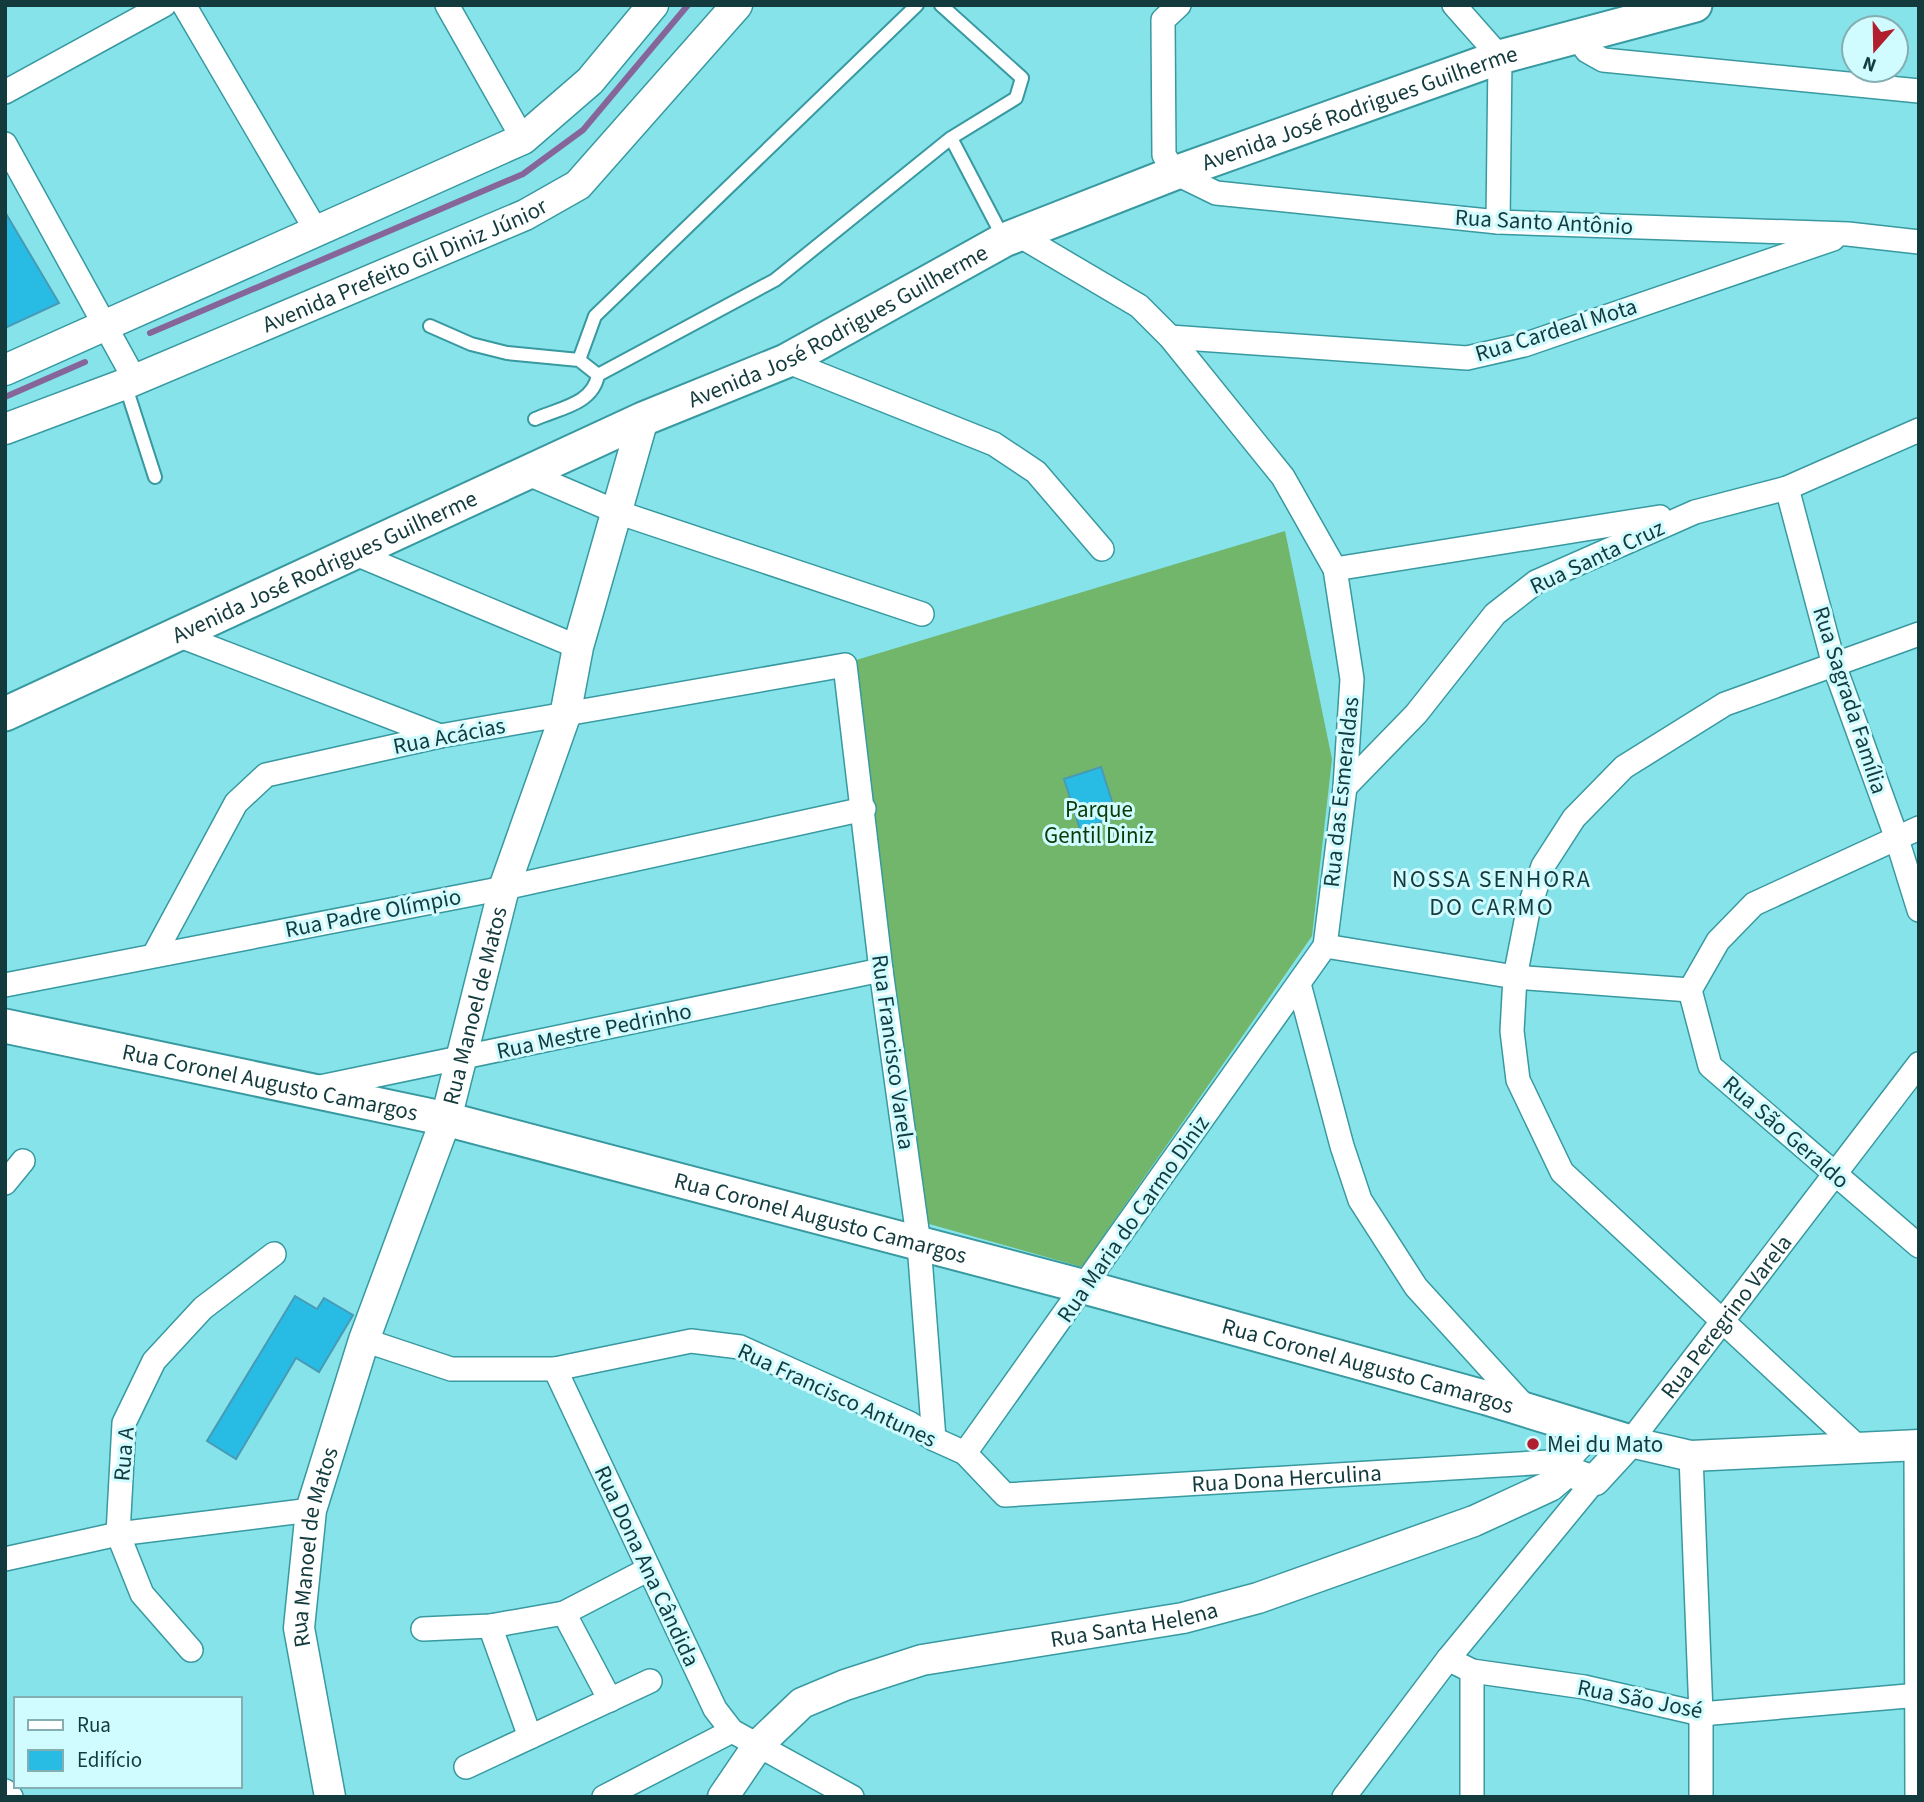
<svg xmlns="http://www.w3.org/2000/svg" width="1924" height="1802" font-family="'Source Sans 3',sans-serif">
<rect width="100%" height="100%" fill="#86e3ea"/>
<path fill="#71b66a" d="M1285,531l47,228 -20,177 -230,331 -160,-45 -69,-561z"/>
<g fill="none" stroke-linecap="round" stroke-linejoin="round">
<path stroke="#86669a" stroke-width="6" d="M150,333l373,-159 60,-44 105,-125
M5,397l80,-35"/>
</g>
<path fill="#28bbe3" stroke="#489bb6" stroke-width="2" d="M5,212l54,91 -54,25z
M1101,767l16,50 -37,12 -16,-50z
M295,1296l22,13 7,-11 29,17 -34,57 -23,-14 -60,101 -29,-18z"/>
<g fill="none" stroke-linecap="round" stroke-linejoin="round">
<defs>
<path id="service" d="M917,5l-322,311 -16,44 19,15 177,-95 176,-142 53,101
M941,5l81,73 -6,20 -65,40
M430,326l41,18 36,9 72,7
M125,384l30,93
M535,419c25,-11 58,-15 63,-44"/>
<g id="minor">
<path d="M184,5l133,227"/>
<path d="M447,5l76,134"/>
<path d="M1179,5l-16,15 1,135 11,18 41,20 282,29 350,12 71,8"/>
<path d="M1454,5l46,52 -2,165"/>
<path d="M1576,36l11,15 16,9 316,31"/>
<path d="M5,92l159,-87"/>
<path d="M5,144l130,236"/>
<path d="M1170,337l297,21 57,-13 309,-106"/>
<path d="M786,361l208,83 42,28 66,77"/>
<path d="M526,473l91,39 305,102"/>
<path d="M1787,488l47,177 62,171 23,74"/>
<path d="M351,552l227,95"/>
<path d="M1335,569l325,-52"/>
<path d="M175,634l265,102"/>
<path d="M1345,787l71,-73 79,-100 41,-32 159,-70 92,-24 132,-58"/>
<path d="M1919,828l-165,76 -36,37 -28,49 20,76 209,180"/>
<path d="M1325,946l190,31 175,13"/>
<path d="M154,955l82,-152 30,-28 174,-39 405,-71 36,305 38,274 15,195"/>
<path d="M1299,984l43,162 18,54 56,87 112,123"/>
<path d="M5,985l499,-97 360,-79"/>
<path d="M320,1087l561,-117"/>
<path d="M5,1183l18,-22"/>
<path id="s1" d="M364,1340l87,29h104l136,-28 49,6 169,76 25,16 31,14 40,42 562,-34"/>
<path d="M555,1369l160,340 17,22 120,66"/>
<path id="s2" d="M1630,1442l289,-378"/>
<path d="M1916,1445l1,352"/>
<path d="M1858,1447l-296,-275 -44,-92 -6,-49 3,-54 13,-66 15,-45 31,-48 50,-51 101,-63 194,-70"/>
<path d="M965,1453l360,-507 20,-159 7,-108 -17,-110 -52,-92 -113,-140 -31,-31 -122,-72"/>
<path d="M1691,1456l10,258v83"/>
<path d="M5,1559l113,-25 193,-24"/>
<path d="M564,1613l46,87"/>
<path d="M490,1626l40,111"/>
<path d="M423,1629l67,-3 74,-13 83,-43"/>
<path d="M191,1650l-49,-56 -24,-60 6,-111 30,-62 49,-53 71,-54"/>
<path d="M1448,1659l24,12 112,16 117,27 218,-19"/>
<path d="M1472,1671v126"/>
<path d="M466,1767l184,-86"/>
<path d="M5,1791l6,6"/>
<path d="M604,1797l128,-66"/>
<path d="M1344,1797l104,-138 147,-179"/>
</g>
<g id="tertiary">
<path d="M5,370l518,-231 67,-58 63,-76"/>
<path id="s3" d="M5,429l120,-45 400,-169 53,-30 159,-180"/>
<path d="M1594,1431c-26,20 -46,40 1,49l35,-38 61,14 228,-11"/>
<path id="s4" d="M330,1797l-31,-169 12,-118 53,-170 82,-221 58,-231 61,-172 13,-69 65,-228"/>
<path id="s5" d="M723,1797l36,-53 43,-41 43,-18 77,-25 261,-42 75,-20 216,-77 76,-35 19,-16"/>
</g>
<g id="secondary">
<path id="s6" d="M5,714l638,-295 143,-58 218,-121 171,-67 325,-116 195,-52"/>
<path id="s7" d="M5,1026l441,93 639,168 402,111 143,44"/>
</g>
</defs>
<use href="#service" stroke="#3899a0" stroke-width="16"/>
<use href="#minor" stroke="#3899a0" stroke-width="26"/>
<use href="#tertiary" stroke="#3899a0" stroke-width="33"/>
<use href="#secondary" stroke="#3899a0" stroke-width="37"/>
<use href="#service" stroke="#fff" stroke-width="12"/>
<use href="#minor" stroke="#fff" stroke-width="23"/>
<use href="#tertiary" stroke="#fff" stroke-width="30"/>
<use href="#secondary" stroke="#fff" stroke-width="33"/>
</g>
<circle fill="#b11e2e" stroke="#d0fbff" stroke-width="2.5" cx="1533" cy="1444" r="7"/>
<g text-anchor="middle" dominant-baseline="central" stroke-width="6" stroke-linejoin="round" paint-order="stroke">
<g font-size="23" fill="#133b3e" stroke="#d0fbff">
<text stroke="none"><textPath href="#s6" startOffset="1486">Avenida José Rodrigues Guilherme</textPath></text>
<text transform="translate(1544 222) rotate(3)">Rua Santo Antônio</text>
<text stroke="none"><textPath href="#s3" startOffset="432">Avenida Prefeito Gil Diniz Júnior</textPath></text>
<text stroke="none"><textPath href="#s6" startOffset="919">Avenida José Rodrigues Guilherme</textPath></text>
<text transform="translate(1556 330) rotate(-17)">Rua Cardeal Mota</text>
<text transform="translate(1597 557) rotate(-25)">Rua Santa Cruz</text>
<text stroke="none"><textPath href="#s6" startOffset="352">Avenida José Rodrigues Guilherme</textPath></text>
<text transform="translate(1850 700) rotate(72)">Rua Sagrada Família</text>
<text transform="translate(449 736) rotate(-11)">Rua Acácias</text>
<text transform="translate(1341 792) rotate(-84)">Rua das Esmeraldas</text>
<text transform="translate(373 913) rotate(-11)">Rua Padre Olímpio</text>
<text stroke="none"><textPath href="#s4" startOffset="821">Rua Manoel de Matos</textPath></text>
<text transform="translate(594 1031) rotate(-12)">Rua Mestre Pedrinho</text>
<text transform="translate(893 1052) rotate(82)">Rua Francisco Varela</text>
<text stroke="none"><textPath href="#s7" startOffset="271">Rua Coronel Augusto Camargos</textPath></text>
<text transform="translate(1786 1132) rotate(41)">Rua São Geraldo</text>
<text stroke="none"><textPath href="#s7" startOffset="838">Rua Coronel Augusto Camargos</textPath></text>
<text transform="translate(1133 1219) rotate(-55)">Rua Maria do Carmo Diniz</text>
<text stroke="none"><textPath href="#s2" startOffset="158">Rua Peregrino Varela</textPath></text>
<text stroke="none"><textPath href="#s7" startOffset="1405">Rua Coronel Augusto Camargos</textPath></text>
<text transform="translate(837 1395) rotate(25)">Rua Francisco Antunes</text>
<text transform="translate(124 1454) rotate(-85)">Rua A</text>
<text stroke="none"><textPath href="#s1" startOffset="973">Rua Dona Herculina</textPath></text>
<text stroke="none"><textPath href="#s4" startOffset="254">Rua Manoel de Matos</textPath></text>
<text transform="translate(647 1566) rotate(65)">Rua Dona Ana Cândida</text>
<text stroke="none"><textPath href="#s5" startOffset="466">Rua Santa Helena</textPath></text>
<text transform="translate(1640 1699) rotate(11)">Rua São José</text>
</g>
<g font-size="23" fill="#0a3b07" stroke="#d0fbff">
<text x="1099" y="809">Parque<tspan x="1099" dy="26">Gentil Diniz</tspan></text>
</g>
<g font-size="23" fill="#133b3e" stroke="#d0fbff" text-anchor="start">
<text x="1547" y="1444">Mei du Mato</text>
</g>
<g font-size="24" letter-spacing="2" fill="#133b3e" stroke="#d0fbff">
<text x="1492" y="879">NOSSA SENHORA<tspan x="1492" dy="28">DO CARMO</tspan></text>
</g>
</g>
<rect width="1924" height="1802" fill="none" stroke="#133b3e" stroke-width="14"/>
<rect x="14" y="1697" width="228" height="91" fill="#d0fbff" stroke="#84aeb2" stroke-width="2"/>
<rect x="28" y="1720" width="35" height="10" fill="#ffffff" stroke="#84aeb2" stroke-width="2"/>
<text x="77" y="1732" font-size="21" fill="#133b3e">Rua</text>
<rect x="28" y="1750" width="35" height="21" fill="#28bbe3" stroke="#84aeb2" stroke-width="2"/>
<text x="77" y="1767" font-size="21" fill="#133b3e">Edifício</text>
<g transform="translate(1875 49) rotate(200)"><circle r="33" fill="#d0fbff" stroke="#84aeb2" stroke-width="2"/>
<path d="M0-5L12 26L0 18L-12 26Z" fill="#b11e2e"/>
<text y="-10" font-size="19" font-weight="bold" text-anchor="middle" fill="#133b3e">N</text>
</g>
</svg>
